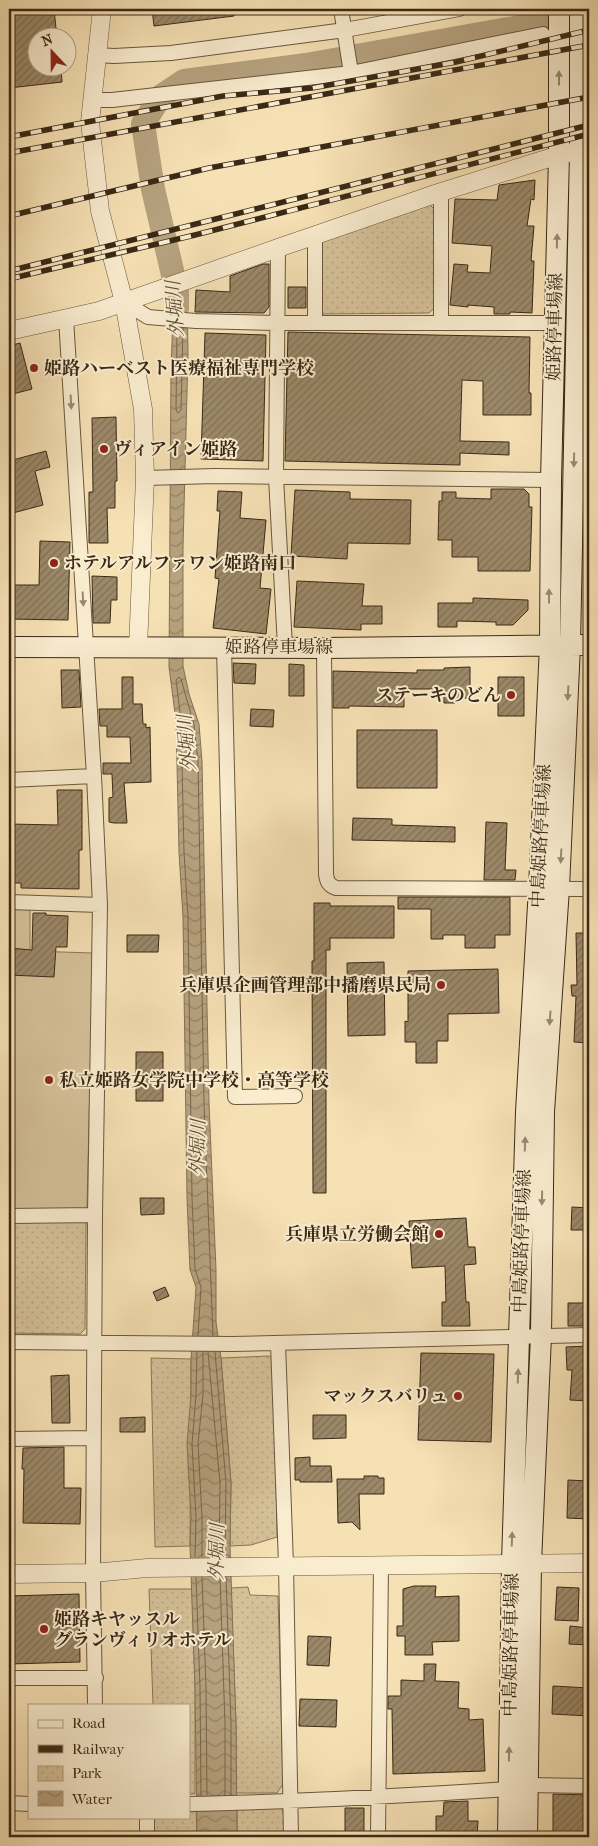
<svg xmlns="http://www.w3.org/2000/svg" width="598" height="1846" font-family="'IM FELL French Canon','Noto Serif JP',serif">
<defs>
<pattern id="park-dots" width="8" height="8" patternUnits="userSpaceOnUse" patternTransform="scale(1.25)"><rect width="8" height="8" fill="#d6c29a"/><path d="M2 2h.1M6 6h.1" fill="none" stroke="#b8a784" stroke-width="1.8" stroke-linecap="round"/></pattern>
<pattern id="water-waves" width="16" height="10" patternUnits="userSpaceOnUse" patternTransform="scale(1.25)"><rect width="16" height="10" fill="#b6a27f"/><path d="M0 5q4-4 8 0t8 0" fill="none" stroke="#958467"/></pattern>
<pattern id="building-hatch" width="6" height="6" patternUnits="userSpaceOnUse" patternTransform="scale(1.25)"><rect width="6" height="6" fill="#9c8969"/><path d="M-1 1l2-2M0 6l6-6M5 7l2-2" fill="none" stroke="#807055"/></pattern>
</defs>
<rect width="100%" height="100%" fill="#f6e1b5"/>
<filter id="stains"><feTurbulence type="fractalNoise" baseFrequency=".004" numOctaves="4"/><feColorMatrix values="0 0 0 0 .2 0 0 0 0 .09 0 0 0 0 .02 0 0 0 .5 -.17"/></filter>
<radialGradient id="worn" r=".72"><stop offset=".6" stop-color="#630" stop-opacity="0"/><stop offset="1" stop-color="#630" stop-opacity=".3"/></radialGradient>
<path fill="url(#park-dots)" stroke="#887658" d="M429,204l6,6v97l-6,6 -107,1 -2,-4v-68z
M9,1220h75l2,4 -1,105 -5,5 -71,-1z
M269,1356l5,3 3,178 -26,8 -21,1 1,-63 -10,-125z
M151,1358l40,1 -1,187 -35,1z
M248,1587l2,8 28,1 5,188 -6,9h-41v-69l-5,-136z
M149,1589h43l3,98v107h-6v-89h-36z
M279,1805l6,9 1,23h-49v-30z
M189,1808h7l1,29h-47v-20h39z"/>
<path fill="#d6c29a" stroke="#887658" d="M9,909h21v42l63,2 -6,254 -3,4 -75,1z"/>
<path fill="url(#water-waves)" stroke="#847255" d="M187,288l1,66 -5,193v119l6,28 10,30 3,37 7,342 7,167v52l5,36 10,125 -1,63 6,178 1,113h-40l-2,-150 -5,-141 1,-29 -4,-73 4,-49v-36l5,-72 -6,-17 -3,-72 -4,-281 -4,-64 -3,-132 -7,-54 2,-297 2,-55 -7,-20z"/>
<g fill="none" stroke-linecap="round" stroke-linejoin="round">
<path stroke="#78664a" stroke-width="1" d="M177,328l-1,82 2,3 3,-3 2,-82
M198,1336l3,-49 -6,-18 -3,-71 -4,-281 -4,-65 -3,-132 -5,-40 3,-3 2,2 13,46 4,36 6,342 9,233
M208,1352l12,131 -1,74
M215,1352l11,131 -1,74
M195,1557l1,-40 -4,-73 4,-49 1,-43
M202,1557v-40l-4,-73 5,-49v-43
M196,1577l4,110 1,109
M202,1577l4,110 1,108
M220,1577l5,147v71
M226,1577l5,147v71"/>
<path stroke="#b6a27f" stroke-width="24" d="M177,308v-16l-24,-103 -10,-65 17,-27 24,-16 122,-16 225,-40 50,-13"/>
</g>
<path fill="url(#building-hatch)" stroke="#3a2916" d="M9,9h45l3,29h-19v30h23l1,14 -53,6z
M152,9h82v7l-80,10z
M535,180l-1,20 -3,-1 -4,27h7l-3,35h3l-2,52 -22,-1v2h-16v-7l-26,-2v2l-18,-2 4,-41 14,1 -1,7 23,1 2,-27 -40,-3 3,-44 42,1 2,-15z
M263,264h6v43l-5,6 -69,-1 1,-22 34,2v-16z
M288,287h18v21h-18z
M288,332l242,5 -1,56h2v22h-48v-34l-21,-1 -2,61 49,1v13l-49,-2v12l-175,-4z
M205,333l61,2 -3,126 -62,-2z
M20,343l12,46 -23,6v-49z
M116,417l1,64h-2v27h-8l1,35h-19v-51h4l-1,-74z
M46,451l4,16 -15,4 8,34 -34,9v-53z
M491,489h33l5,5v13h3l-2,64h-52v-14h-26v-17h-14l1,-39h3v-9h14v6l35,1z
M295,490l55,2v7l61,1 -1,44 -62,-1 -1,16 -56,-3z
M218,491l24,1 -2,26 26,2 -6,68 11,1 -5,45 -53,-6 6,-49 -4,-1 5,-67h-3z
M40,541l30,1 -2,78 -59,-1v-34h30z
M92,576l25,1v23h-6l-1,23h-17z
M297,581l67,3 -2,22h20v18h-21v6l-67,-3z
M473,598l55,2v10l-15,15h-17v-3l-39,-1v6h-19v-24h35z
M233,663l23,1 -1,20 -21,-1z
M289,664l15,1v31h-15z
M470,667v31h-15v5h-11v-14h-40v18l-55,-1v2h-16v-37l84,2v-3h27v-2z
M61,670h18l2,37 -19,1z
M122,677h11v27h9l1,20h3v4l4,-1 1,55 -27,1 3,40h-13l-5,-1v-24l4,-1 -1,-23h-9v-11h28l-1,-26h-23v-11h-7l-1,-17h23z
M498,677h26v39h-26z
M251,709l23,1 -1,17 -23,-1z
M357,730h80v58h-80z
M57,790h25v60h-3v39l-58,-1v-5h-11l-1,-59 49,1z
M353,818l39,1v6l63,2v15l-103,-2z
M486,822l21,1 -2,47h11l-1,10h-31z
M398,897h112v38h-15v13h-30v-13h-22v4h-12v-30h-33z
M314,903h16v3h64v32h-64v12h-4v243h-13l-1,-232h2z
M33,913h13v2l22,1 -1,31h-11l-2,30 -45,-2v-27l23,2z
M576,933h13v110l-15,-1 2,-46h-4l-1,-11h6z
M127,935h32l-1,17h-31z
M384,962l1,73 -37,1 -1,-73z
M498,969l1,44 -51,1v27h-11v22h-21v-21h-11v-21l3,1v-51z
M136,1052h27v49h-27z
M140,1198h24v16l-23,1z
M572,1207l17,1v22h-18z
M466,1218l2,29h7l1,17 -12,1 2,37h3l1,24h-28v-24h4l-1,-36 -33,2 -3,-47z
M165,1287l4,9 -12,5 -4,-9z
M568,1303h21v23h-21z
M589,1346v55l-19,-1 2,-30h-5l-1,-23z
M421,1353l73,1 -3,88 -73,-2z
M69,1375l1,48h-18l-1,-47z
M313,1415h33v23l-33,1z
M145,1417v15h-25v-14z
M64,1447v41h17l-1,36 -57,-1 1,-54h-2l1,-21z
M310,1457v9h21l1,16h-32v-2h-5v-22z
M364,1476h14v2h6v16h-25l1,36 -8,-8 -14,1 -1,-44h27z
M568,1480l21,1v38l-22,-1z
M436,1586l-1,11 24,-1v45l-27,1 1,13h-28v-19h-8v-10h6v-37l11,-3z
M557,1587l22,1 -1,33 -23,-1z
M79,1594l1,68 -71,2v-68z
M570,1626l19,2v17l-20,-1z
M308,1636l23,1 -2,29 -22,-1z
M424,1664h12l-1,17 24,1 -1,26 11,1v11l14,-1 2,52 -92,3 -1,-65h-4v-13h13v-16l23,1z
M553,1686l36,2v28l-37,-2z
M300,1699l37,1 -1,27 -37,-1z
M553,1794l35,1v42h-35z
M468,1801v20h10l-1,16h-41v-21h7l1,-14z
M345,1808h19v29h-19z"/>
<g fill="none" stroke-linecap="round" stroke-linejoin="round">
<defs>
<path id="minor" d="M341,9l10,64
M97,55l17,1 57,-3 174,-23 114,-21
M92,100h20l239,-27 192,-39
M278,248l-2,229 9,170
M124,302l24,15 48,4 81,2h278
M66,318l28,458 6,129 -5,310 -2,358 2,132
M315,323v-88
M441,323v-131
M145,478l70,-2 336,4
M224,647l11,450 60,-1
M324,648l2,226c1,7 2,11 10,14l253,1
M9,780l85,-4
M9,902l91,3
M9,1216l86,-1
M9,1342l223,2 357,-9
M278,1343l8,222 5,272
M9,1439l85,-1
M9,1678h87
M9,1803l20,1
M189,1804c107,-2 213,-8 320,-15l19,-4 61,1
M147,1837v-20
M378,1837l3,-272"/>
<path id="tertiary" d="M102,9l-12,113 10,89 24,91 19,107 2,69 -7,170
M9,331l90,-20 179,-63 163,-56 118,-37 30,-7
M9,1574l84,-1 54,-5 442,-5"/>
<path id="secondary" d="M9,647l315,1 265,-3
M508,1837l4,-274 14,-451 13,-224 11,-243 1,-165 8,-325v-146
M527,1837l4,-274 10,-227 3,-224 15,-224 11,-243 10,-495v-141"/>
</defs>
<use href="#minor" stroke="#69573e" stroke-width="16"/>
<use href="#tertiary" stroke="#69573e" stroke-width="19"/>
<use href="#secondary" stroke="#3a2916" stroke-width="22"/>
<use href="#minor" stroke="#f9eccf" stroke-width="14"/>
<use href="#tertiary" stroke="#f9eccf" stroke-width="18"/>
<use href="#secondary" stroke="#f9eccf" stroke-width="20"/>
<defs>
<path id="rail" d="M9,137l214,-41 89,-8 144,-26 133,-32
M9,153l580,-108
M9,216l200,-48 380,-71
M9,271l580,-146
M9,279l186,-44 394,-101"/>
</defs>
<use href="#rail" stroke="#3a2916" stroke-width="5.5"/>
<use href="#rail" stroke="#f9eccf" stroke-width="4" stroke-dasharray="11" stroke-linecap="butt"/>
</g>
<defs><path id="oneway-solid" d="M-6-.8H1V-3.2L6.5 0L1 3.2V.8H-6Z" transform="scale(1.25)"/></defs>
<g fill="#9a8a72">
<use href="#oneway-solid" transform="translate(559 78) rotate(-90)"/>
<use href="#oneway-solid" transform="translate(557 241) rotate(-89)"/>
<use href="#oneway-solid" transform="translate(71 402) rotate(87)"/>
<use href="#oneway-solid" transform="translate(574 460) rotate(91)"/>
<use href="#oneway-solid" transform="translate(549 596) rotate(-90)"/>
<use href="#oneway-solid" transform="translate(83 599) rotate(87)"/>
<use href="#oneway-solid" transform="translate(568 693) rotate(93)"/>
<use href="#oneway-solid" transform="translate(561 856) rotate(93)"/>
<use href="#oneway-solid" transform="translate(550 1018) rotate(94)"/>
<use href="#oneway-solid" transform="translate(525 1144) rotate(-88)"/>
<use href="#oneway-solid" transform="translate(542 1198) rotate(91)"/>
<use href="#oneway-solid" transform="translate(518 1376) rotate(-88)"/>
<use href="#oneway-solid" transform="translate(512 1539) rotate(-88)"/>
<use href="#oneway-solid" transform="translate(509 1754) rotate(-89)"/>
</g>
<g fill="#8f2418" stroke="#f9eccf" stroke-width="2">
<circle cx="34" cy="368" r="5"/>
<circle cx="104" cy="449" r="5"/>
<circle cx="54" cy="563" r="5"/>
<circle cx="511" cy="695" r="5"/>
<circle cx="441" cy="985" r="5"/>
<circle cx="49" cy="1080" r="5"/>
<circle cx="439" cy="1234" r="5"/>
<circle cx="458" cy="1396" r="5"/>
<circle cx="44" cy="1629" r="5"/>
</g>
<g text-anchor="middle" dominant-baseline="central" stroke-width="4" stroke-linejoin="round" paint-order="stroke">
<g font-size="18" fill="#3a2916" stroke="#f9eccf">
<text transform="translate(555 327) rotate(-89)">姫路停車場線</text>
<text x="279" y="647">姫路停車場線</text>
<text transform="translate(541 836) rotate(-87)">中島姫路停車場線</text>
<text transform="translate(522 1241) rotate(-88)">中島姫路停車場線</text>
<text transform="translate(511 1645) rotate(-89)">中島姫路停車場線</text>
</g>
<g font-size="18" font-weight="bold" fill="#3a2916" stroke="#f9eccf" text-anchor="start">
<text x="44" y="368">姫路ハーベスト医療福祉専門学校</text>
<text x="114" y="449">ヴィアイン姫路</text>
<text x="64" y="563">ホテルアルファワン姫路南口</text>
<text x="501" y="695" text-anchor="end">ステーキのどん</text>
<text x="431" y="985" text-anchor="end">兵庫県企画管理部中播磨県民局</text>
<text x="59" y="1080">私立姫路女学院中学校・高等学校</text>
<text x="429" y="1234" text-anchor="end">兵庫県立労働会館</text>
<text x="448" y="1396" text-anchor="end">マックスバリュ</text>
<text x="54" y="1619">姫路キヤッスル<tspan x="54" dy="21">グランヴィリオホテル</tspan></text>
</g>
<g font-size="19" font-style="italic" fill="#5f4d36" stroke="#f9eccf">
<text transform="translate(175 309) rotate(-94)">外堀川</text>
<text transform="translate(187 743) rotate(-95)">外堀川</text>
<text transform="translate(198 1148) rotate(-89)">外堀川</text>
<text transform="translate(217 1552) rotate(-89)">外堀川</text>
</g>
</g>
<rect width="598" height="1846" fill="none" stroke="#f6e1b5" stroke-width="30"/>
<rect x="10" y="10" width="578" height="1826" fill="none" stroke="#3a2916" stroke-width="2.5"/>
<rect x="15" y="15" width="568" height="1816" fill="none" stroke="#3a2916"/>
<rect x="28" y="1704" width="162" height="115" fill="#f9eccf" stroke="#ad9e85"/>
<rect x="38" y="1720" width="25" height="8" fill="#f9eccf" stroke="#ad9e85"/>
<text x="72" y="1728" font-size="15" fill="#3a2916">Road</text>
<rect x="38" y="1745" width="25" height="8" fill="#3a2916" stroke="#ad9e85"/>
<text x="72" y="1754" font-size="15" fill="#3a2916">Railway</text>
<rect x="38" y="1766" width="25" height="15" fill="url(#park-dots)" stroke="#ad9e85"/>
<text x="72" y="1778" font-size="15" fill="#3a2916">Park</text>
<rect x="38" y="1791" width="25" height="15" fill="url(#water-waves)" stroke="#ad9e85"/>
<text x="72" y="1804" font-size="15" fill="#3a2916">Water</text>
<g transform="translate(52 52) rotate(338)"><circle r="24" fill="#f9eccf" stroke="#ad9e85"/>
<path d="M0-4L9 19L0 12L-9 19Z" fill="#8f2418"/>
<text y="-8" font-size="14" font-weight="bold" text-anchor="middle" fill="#3a2916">N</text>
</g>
<rect width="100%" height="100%" filter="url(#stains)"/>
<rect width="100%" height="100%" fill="url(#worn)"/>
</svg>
